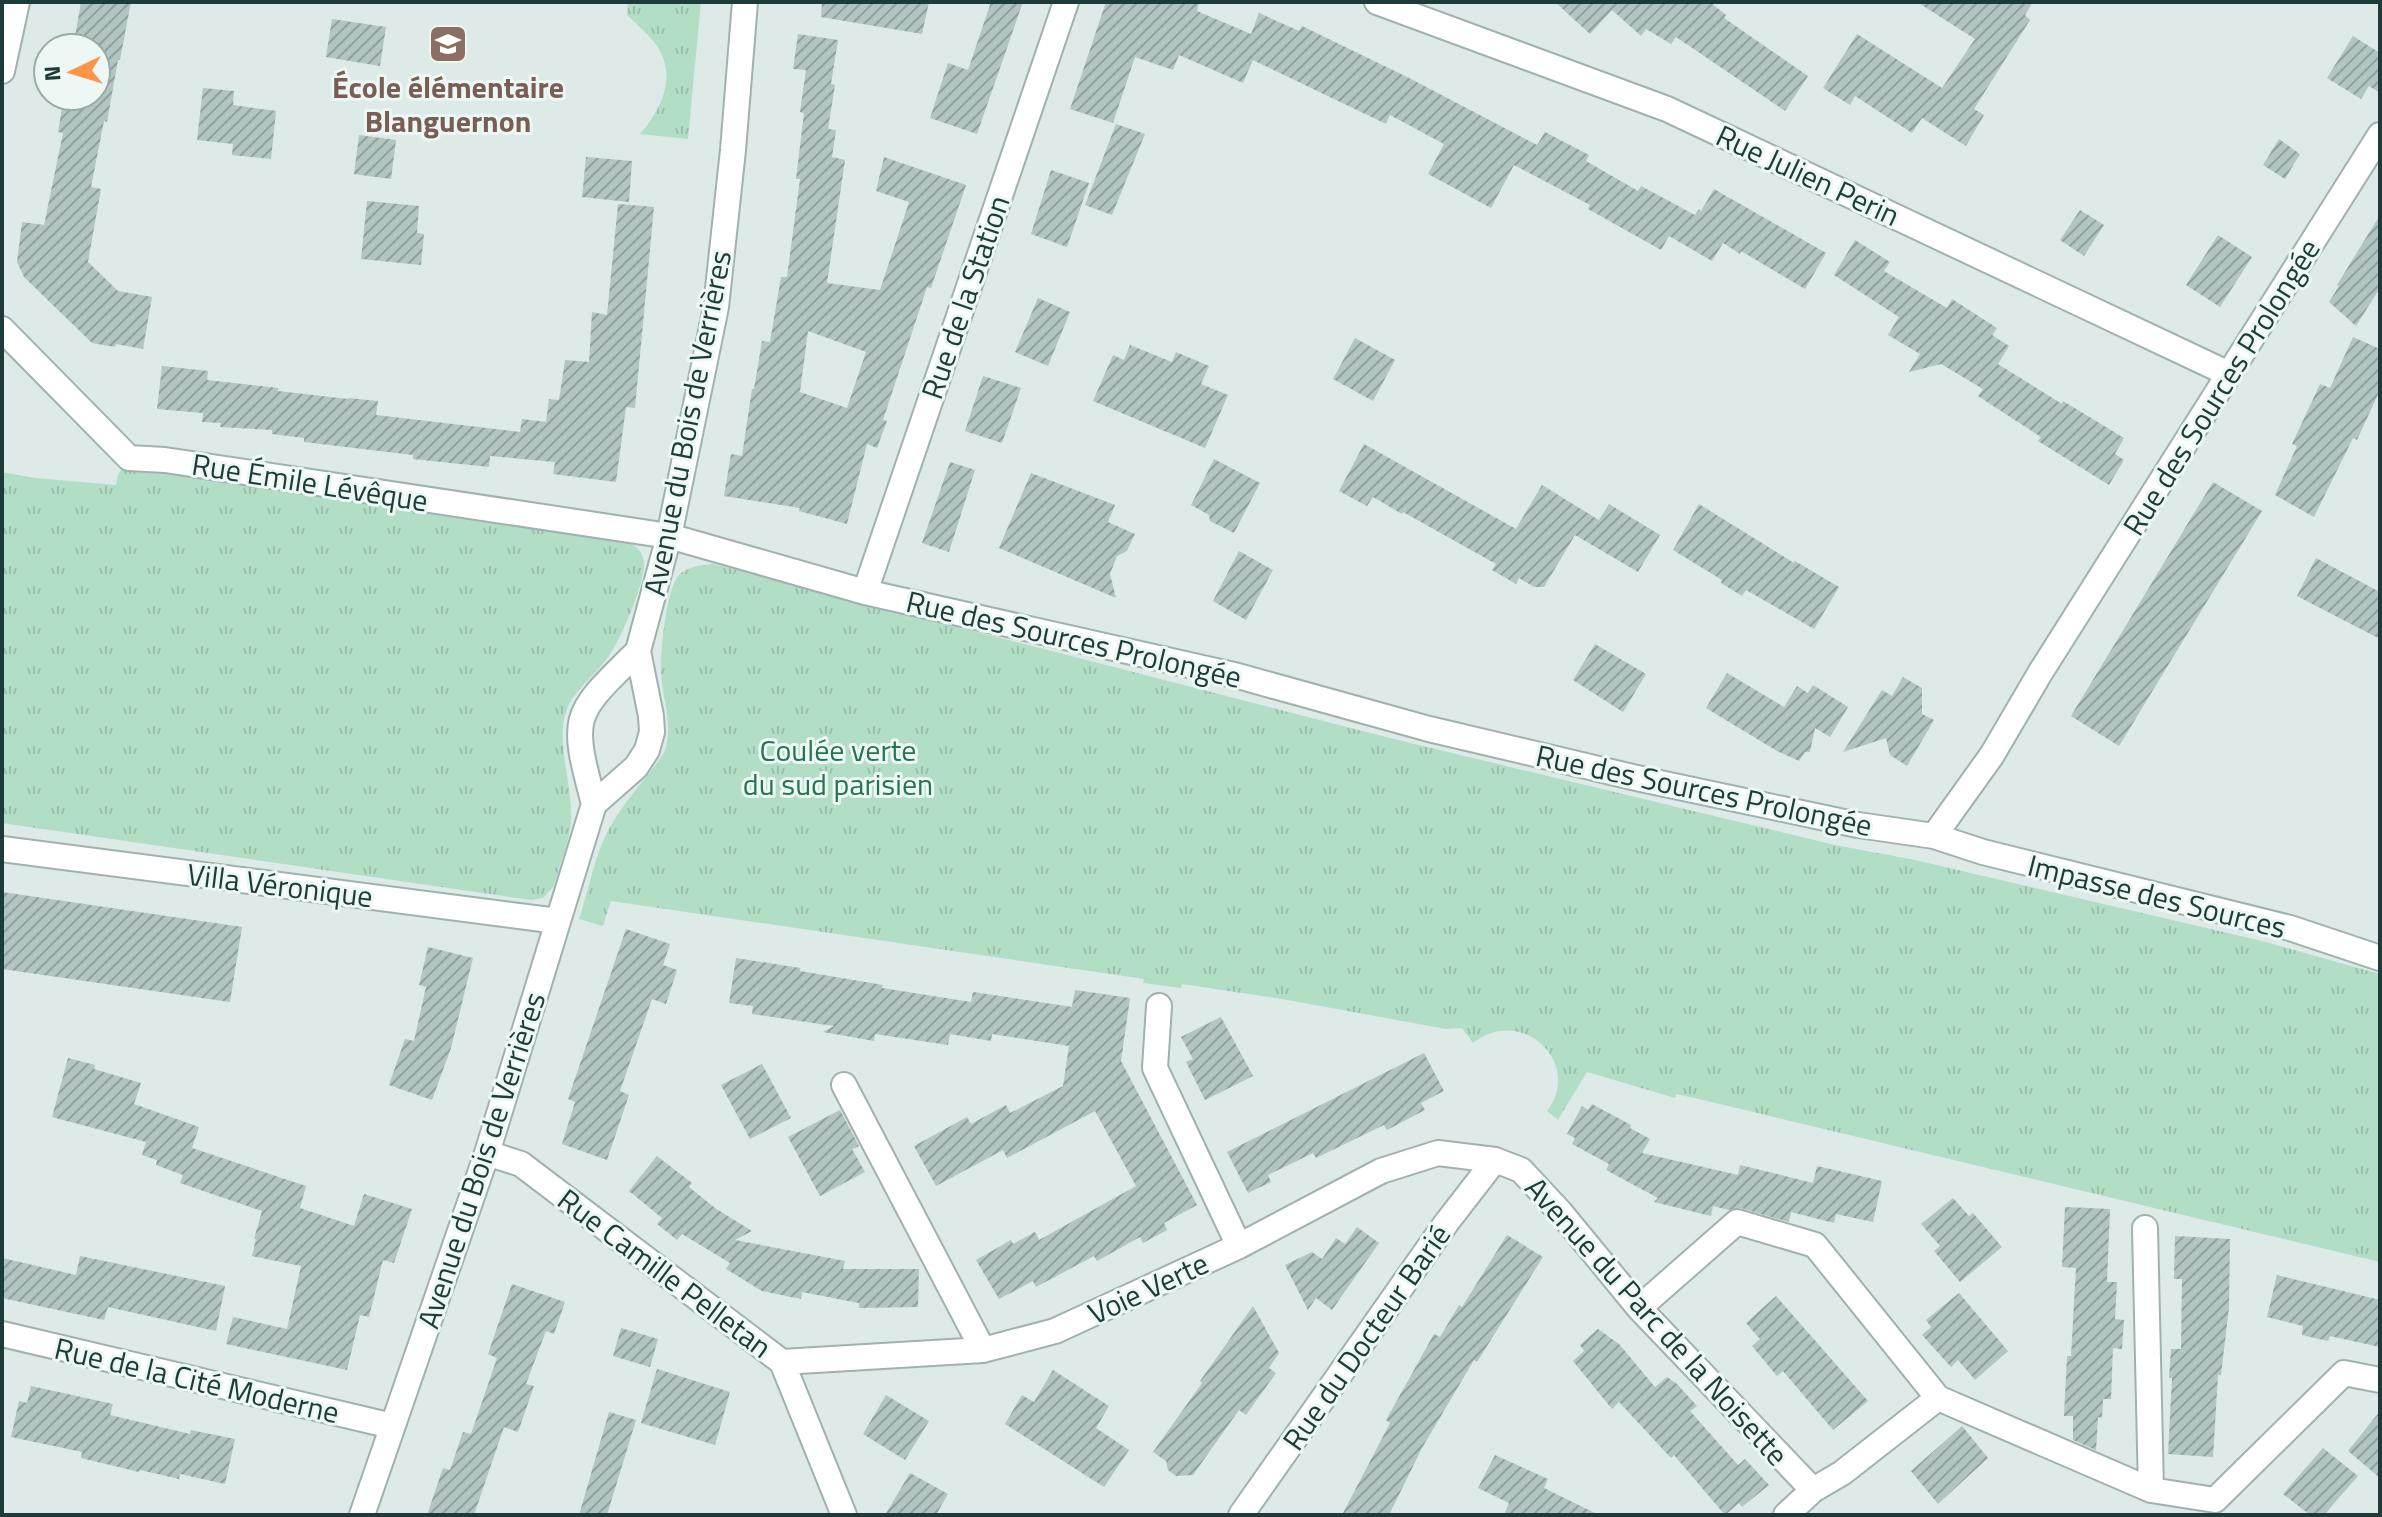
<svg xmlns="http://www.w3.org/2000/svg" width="2382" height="1517" font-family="'Titillium Web',sans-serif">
<defs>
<pattern id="grass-tufts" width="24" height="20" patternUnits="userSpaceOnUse" patternTransform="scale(2)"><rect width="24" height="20" fill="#b3dec6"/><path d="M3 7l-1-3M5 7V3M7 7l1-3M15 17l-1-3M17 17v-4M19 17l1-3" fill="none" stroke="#9abfab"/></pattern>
<pattern id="building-hatch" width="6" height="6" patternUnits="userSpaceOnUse" patternTransform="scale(2)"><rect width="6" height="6" fill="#b2c5c0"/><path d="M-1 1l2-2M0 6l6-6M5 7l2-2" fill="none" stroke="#90a19d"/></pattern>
</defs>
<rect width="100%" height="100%" fill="#ddeae7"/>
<path fill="url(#grass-tufts)" d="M628,2h73l-13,137 -48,-5c22,-25 39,-61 14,-92 -8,-10 -18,-18 -27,-27z
M124,465l503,77c8,3 14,8 16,16 6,19 -23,82 -34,98 -12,17 -30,30 -40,48 -16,31 4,81 2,116 -1,22 -12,44 -17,66l-11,12 -12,2 -529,-77v-351l33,6 81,7 2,-10z
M713,564l681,175 441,106 80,15 347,81 118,33v288l-677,-162 -27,-6 -1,4 -88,-26 -29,48 -11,-9c37,-47 -25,-107 -74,-68l-11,-15 -16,1 -164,-30 -100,-15 -1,4 -38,-5 1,-4 -533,-78 -8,25 -24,-7c10,-29 15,-63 30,-90 15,-28 37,-50 55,-76 10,-27 -1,-52 -3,-79 -1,-21 5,-82 17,-98 8,-9 23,-11 35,-12z"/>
<path fill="url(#building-hatch)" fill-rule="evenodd" d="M81,2h50l-11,58h-2l-11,62 -3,-1 -13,66 10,2 -13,73 30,29 34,6 -9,52 -27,-5 -1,3 -23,-4 -68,-66 -7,-15 5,-40 22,3 19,-92 -5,-1 6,-36h32v-48h-23z
M822,2h107l-7,32 -101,-17z
M991,2h32l-46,132 -47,-16 18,-55 20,7z
M1106,2h93l-2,9 54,23 8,-21 40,18 3,-5 107,52 128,67 8,-13 44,23 -3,6 52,30 3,-5 54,29 4,-6 2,2 13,-22 112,64 -21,36 -64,-38 -1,3 -17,-11 -11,18 -43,-25 -8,14 -73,-41 2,-4 -76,-40 -23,43 -63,-34 16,-30 -54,-29 -4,9 -133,-64 -10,23 -64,-28 -6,15 -38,-13 -22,66 -43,-14z
M1555,2h155l16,13 -2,3 84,58 -23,35 -109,-74 -5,7 -25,-15 -5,7 -29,-26 -22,24z
M1917,2h116l-8,13 5,5 -56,89 10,6 -18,31 -44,-28 -10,15 -57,-37 -5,9 -27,-17 34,-54 85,54 33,-49z
M332,19l54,8 -6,39 -54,-9z
M798,34l40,6 -7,44 4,1 -7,44 8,1 -4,27 13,3 -18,123 53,7 29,-88 -33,-11 8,-34 82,28 -35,103 -4,-1 -44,133 4,1 -10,27 -10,-4 -20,80 -48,-13 1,-3 -76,-12 7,-42 11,2 10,-67h2l8,-48 8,1 11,-65h6l13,-98h-4l8,-66 -4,-1 6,-42 -13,-1zM808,331l58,21 -19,56 -47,-16z
M2353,36l27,17v40l-11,-7 -8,13 -34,-21z
M203,88l31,3 -1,14 43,6 -5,48 -39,-4 1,-11 -36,-4z
M1116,124l29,10 -33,81 -27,-10z
M359,135l37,5 -5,39 -37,-5z
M2279,139l21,15 -15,25 -22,-14z
M586,157l46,4 -3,41 -47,-5z
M1051,170l38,13 -22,64 -36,-13z
M367,201l52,5 -2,27 7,1 -3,31 -60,-6z
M618,204l36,3 -19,201 -9,-1 -10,75 -63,-8 2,-12 -65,-6 -1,11 -76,-8v-4l-109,-13v-4l-32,-4v-4l-52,-3 1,-4 -19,-1 1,-9 -46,-4 5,-43 46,5 -1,9 71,8v3l70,8v-1l30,3 -2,14 144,17 2,-13 24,3 3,-23 10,1 6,-40 24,2 3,-50 15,3z
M2080,210l24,15 -20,31 -24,-16z
M2380,215v73l-24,38 -27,-24 10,-16 -2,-1z
M2218,235l34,22 -32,50 -34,-22z
M1855,240l35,22 -6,9 63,37 5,-9 45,29 -5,7 17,11 -11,18 64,40 1,-3 61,37 -9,16 9,6 -15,25 -71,-44 3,-4 -63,-41 5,-7 -42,-25 -32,8 11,-18 -32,-19 11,-18 -65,-42z
M1038,298l32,14 -22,54 -33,-14z
M2353,337l27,12v41l-23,50 -4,-2 -39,79 -39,-22 22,-49 -5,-2 28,-60 10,4z
M1355,338l40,22 -22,41 -40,-22z
M1130,345l42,17 4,-10 33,14 -8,18 27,11 -23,53 -112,-47 20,-46 11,5z
M983,376l38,12 -19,55 -37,-12z
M1364,444l152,85 26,-44 57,35 10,-16 51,31 -22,37 -63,-37 -31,52h-10l-15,-9 -3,6 -24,-14 4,-6 -93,-52 -1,2 -29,-17 -6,9 -28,-15z
M1214,459l46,24 -26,50 -24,-12 -1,-6 -18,-10z
M950,462l25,8 -26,82 -27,-9z
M1031,473l84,32 -7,17 27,12 -8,17 -10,5 -7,18 6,24 -117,-50z
M2213,482l49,29 -143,235 -48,-30z
M1699,504l95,59 1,-2 44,26 -25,42 -68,-39 -4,6 -21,-13 1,-3 -49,-30z
M1239,551l34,19 -27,50 -33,-19z
M2316,558l64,34v47l-83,-43z
M1595,644l51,30 -23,38 -50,-32z
M1727,673l57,34 13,-21 11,7 5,-8 35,22 -18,30 -15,-9 -5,24h-5l-6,9 -22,-10 -71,-43z
M1903,677l19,11v26l12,6 -27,46 -17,-11 -4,-17 -43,14 39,-62 10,6z
M2,892l240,35 -12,75 -228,-33z
M626,929l44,15 -7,21 14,5 -11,34 -14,-5 -32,92 9,4 -22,65 -45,-16 13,-42 -7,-3z
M428,947l45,11 -22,90 -19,52 -43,-15 16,-46 9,2 12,-54 -7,-2z
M736,958l64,10v3l83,14 -1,3 89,14 2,-10 99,15 3,-17 55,8 -9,63 76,144 -33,18 3,7 -24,13 -3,-6 -43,24 -3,-5 -58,31 -3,-6 -34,18 -23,-39 35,-20 2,4 22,-12 4,8 97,-54 -41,-75 -88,47 -4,-8 -67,36 -22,-40 53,-29 4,7 35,-19 4,8 53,-27 6,-40 -77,-12 -1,7 -41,-7 -2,11 -73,-11 -1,7 -51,-9 11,-6 -82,-12 1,-8 -24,-3z
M1221,1017l32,59 -48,24 -19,-38 7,-3 -12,-22z
M1424,1053l20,38 -23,12 4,7 -38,20 -3,-5 -68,33 -3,-5 -45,22 3,7 -23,11 -21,-41z
M68,1058l27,7 -1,4 47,14 -7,21 65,23 -7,21 114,38 -6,22 54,18 10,-32 48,15 -18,54 -11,-3 -14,57 -9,-2 -13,55 -121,-26 7,-27 54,12 14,-63 -49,-10 4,-17h-2l8,-28 -82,-28 3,-8 -27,-10 1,-5 -15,-5 4,-13 -94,-25z
M762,1064l29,54 -41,21 -29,-54z
M1592,1104l39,21 -1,3 20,11 -8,14 96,22 2,-10 73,18 4,-17 65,15 -9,41 -37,-8 -2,9 -43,-11 -2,10 -48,-14 -12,2 -16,-4 -2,10 -57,-14 4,-4 -52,-28 3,-6 -37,-20 3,-6 -8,-4 15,-28 6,4z
M840,1110l19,36 -7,3 13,23 -45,24 -32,-59z
M657,1156l35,27 -3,4 26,21 37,23 -17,9 110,21 -2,8h76l-1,38 -59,1v-5l-57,-11 -1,7 -39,-8 -36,-22 4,-6 -48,-29 -5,6 -20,-16 5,-6 -33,-27z
M1953,1198l16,18 4,-3 29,34 -42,35 -26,-31 6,-5 -19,-22z
M2065,1207l45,2 -3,73h10l-2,37 9,1 -2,29 -9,-1 -2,51h-8l-1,19 -4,-1 -2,33 -23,-10v-24h-9l3,-60h4l5,-88 -14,-1z
M1357,1227l22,16 -47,67 -16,-12 -8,12 -23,-45 27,-13 10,7 14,-21 9,6z
M1507,1235l36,22 -66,105 -3,-2 -52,88 -33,67h-47l48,-92 -4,-3 48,-86 6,3 19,-32 3,2z
M2175,1236l55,3 -1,68 -8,68h-3l-5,82 -45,-3 4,-76h-3l2,-29h10l1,-70h-8z
M80,1256l145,30 -9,45 -108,-24 -4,13 -102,-22v-40l74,17z
M2277,1275l103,25v47l-50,-11 -2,5 -26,-6 1,-9 -36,-9z
M512,1284l53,18 -11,32 -8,-3 -20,53 8,2 -16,46 -14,-5 -30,88h-47l16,-47 7,2 13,-38 8,2 26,-76 -9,-4z
M1959,1293l49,58 -33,29 -17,-20 -7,7 -29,-32 9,-8 -5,-7z
M1776,1296l92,105 -35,29 -50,-59 -6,5 -25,-30 8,-7 -14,-16z
M1253,1306l26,47 -10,15 7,5 -30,42 -7,-5 -46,65 -17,1 -8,-6 -2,-9 -13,-9 49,-69 -2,-2z
M621,1328l37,11 -8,28 -37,-11z
M1598,1329l21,15 36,43 12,-10 10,7 20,22 -7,5 48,54 7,-6 24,26 -27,22 -3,-4 -14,12 -51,-60 -3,3 -52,-56 -7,7 -39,-48 11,-10 -4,-6z
M657,1369l73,23 -15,53 -74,-22z
M1053,1370l56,36 -13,22 33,22 -25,37 -99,-63 17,-29 12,7z
M31,1386l82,18 -3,11 80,19 1,-4 44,9 -10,45 -45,-10 -1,5 -39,-9 -1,2 -58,-14 1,-6 -71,-15 8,-36 8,2z
M886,1395l43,26 -24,39 -42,-26z
M2380,1411v67l-32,-27z
M609,1412l27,8 -29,95h-28z
M1962,1426l26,32 -50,46 -27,-33z
M2323,1448l35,28 -34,39h-14l-27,-21z
M1495,1455l53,24 -4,9 55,27h-95l5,-12 -31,-15z
M910,1473l38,21 -12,21h-51z"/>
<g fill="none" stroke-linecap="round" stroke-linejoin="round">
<defs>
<path id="street" d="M1377,2l290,107 562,265
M2,71l15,-69
M2,329l127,129 36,2 504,76 196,56 373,84 191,53 212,50 217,46 76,11 49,16 307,76 90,30
M865,592l201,-590
M594,804l42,-37 11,-17 5,-18 -1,-16 -13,-65 31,-115 47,-229 17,-157 12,-148
M594,804c-24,-90 -22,-88 44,-153
M1934,836l58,-81 48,-82 340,-538
M2,849l556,72
M1159,1006l-4,62 84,178
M844,1085l139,265
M487,1153l34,11 261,198 62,153
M2145,1228l6,262
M1639,1308l98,-86 78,23 123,153
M2,1334l390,92
M782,1362l201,-12 72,-19 184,-85 142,-75 57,-18 57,7 26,10 40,43 78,95 174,182
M362,1515l125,-362 107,-349
M1241,1515l206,-293 48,-62
M1786,1515l27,-25 29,-17 96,-75 213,92 64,10 129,-127 36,7"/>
</defs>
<use href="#street" stroke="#a0b2af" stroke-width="28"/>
<use href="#street" stroke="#fff" stroke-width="24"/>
</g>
<defs>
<symbol id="school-square" viewBox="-11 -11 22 22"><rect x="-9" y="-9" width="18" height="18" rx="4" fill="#8d6e63" stroke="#edf7f4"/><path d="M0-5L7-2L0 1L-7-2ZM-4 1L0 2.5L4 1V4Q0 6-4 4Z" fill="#fff"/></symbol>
</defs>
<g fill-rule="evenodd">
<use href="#school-square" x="426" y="22" width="44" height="44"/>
</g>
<g text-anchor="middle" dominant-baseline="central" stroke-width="6" stroke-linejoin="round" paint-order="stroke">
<g font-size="30" font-weight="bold" fill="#785e54" stroke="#edf7f4">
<text x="448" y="87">École élémentaire<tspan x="448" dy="34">Blanguernon</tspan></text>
</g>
<g font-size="30" fill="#1d3b38" stroke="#edf7f4">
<text transform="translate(1808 175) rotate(25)">Rue Julien Perin</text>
<text transform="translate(965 297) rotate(-71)">Rue de la Station</text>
<text transform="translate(2221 387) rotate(-58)">Rue des Sources Prolongée</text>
<text transform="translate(687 423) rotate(-79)">Avenue du Bois de Verrières</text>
<text transform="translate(310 482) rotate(9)">Rue Émile Lévêque</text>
<text transform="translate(1074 639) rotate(13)">Rue des Sources Prolongée</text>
<text transform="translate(1704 790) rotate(12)">Rue des Sources Prolongée</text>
<text transform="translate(280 885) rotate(7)">Villa Véronique</text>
<text transform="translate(2157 896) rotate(14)">Impasse des Sources</text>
<text transform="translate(481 1160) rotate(-72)">Avenue du Bois de Verrières</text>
<text transform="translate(665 1273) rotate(37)">Rue Camille Pelletan</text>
<text transform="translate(1148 1288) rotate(-25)">Voie Verte</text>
<text transform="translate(1657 1321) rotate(48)">Avenue du Parc de la Noisette</text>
<text transform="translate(1366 1337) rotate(-55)">Rue du Docteur Barié</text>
<text transform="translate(197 1380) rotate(13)">Rue de la Cité Moderne</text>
</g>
<g font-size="30" fill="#257452" stroke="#edf7f4">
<text x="838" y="750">Coulée verte<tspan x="838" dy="34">du sud parisien</tspan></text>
</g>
</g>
<rect width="2382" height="1517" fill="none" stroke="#1d3b38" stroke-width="8"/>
<g transform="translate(72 72) rotate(266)"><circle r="38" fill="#edf7f4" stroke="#9aaca9" stroke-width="2"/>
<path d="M0-6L14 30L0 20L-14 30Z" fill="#fd9448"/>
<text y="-12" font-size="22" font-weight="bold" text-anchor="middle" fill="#1d3b38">N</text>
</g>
</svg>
